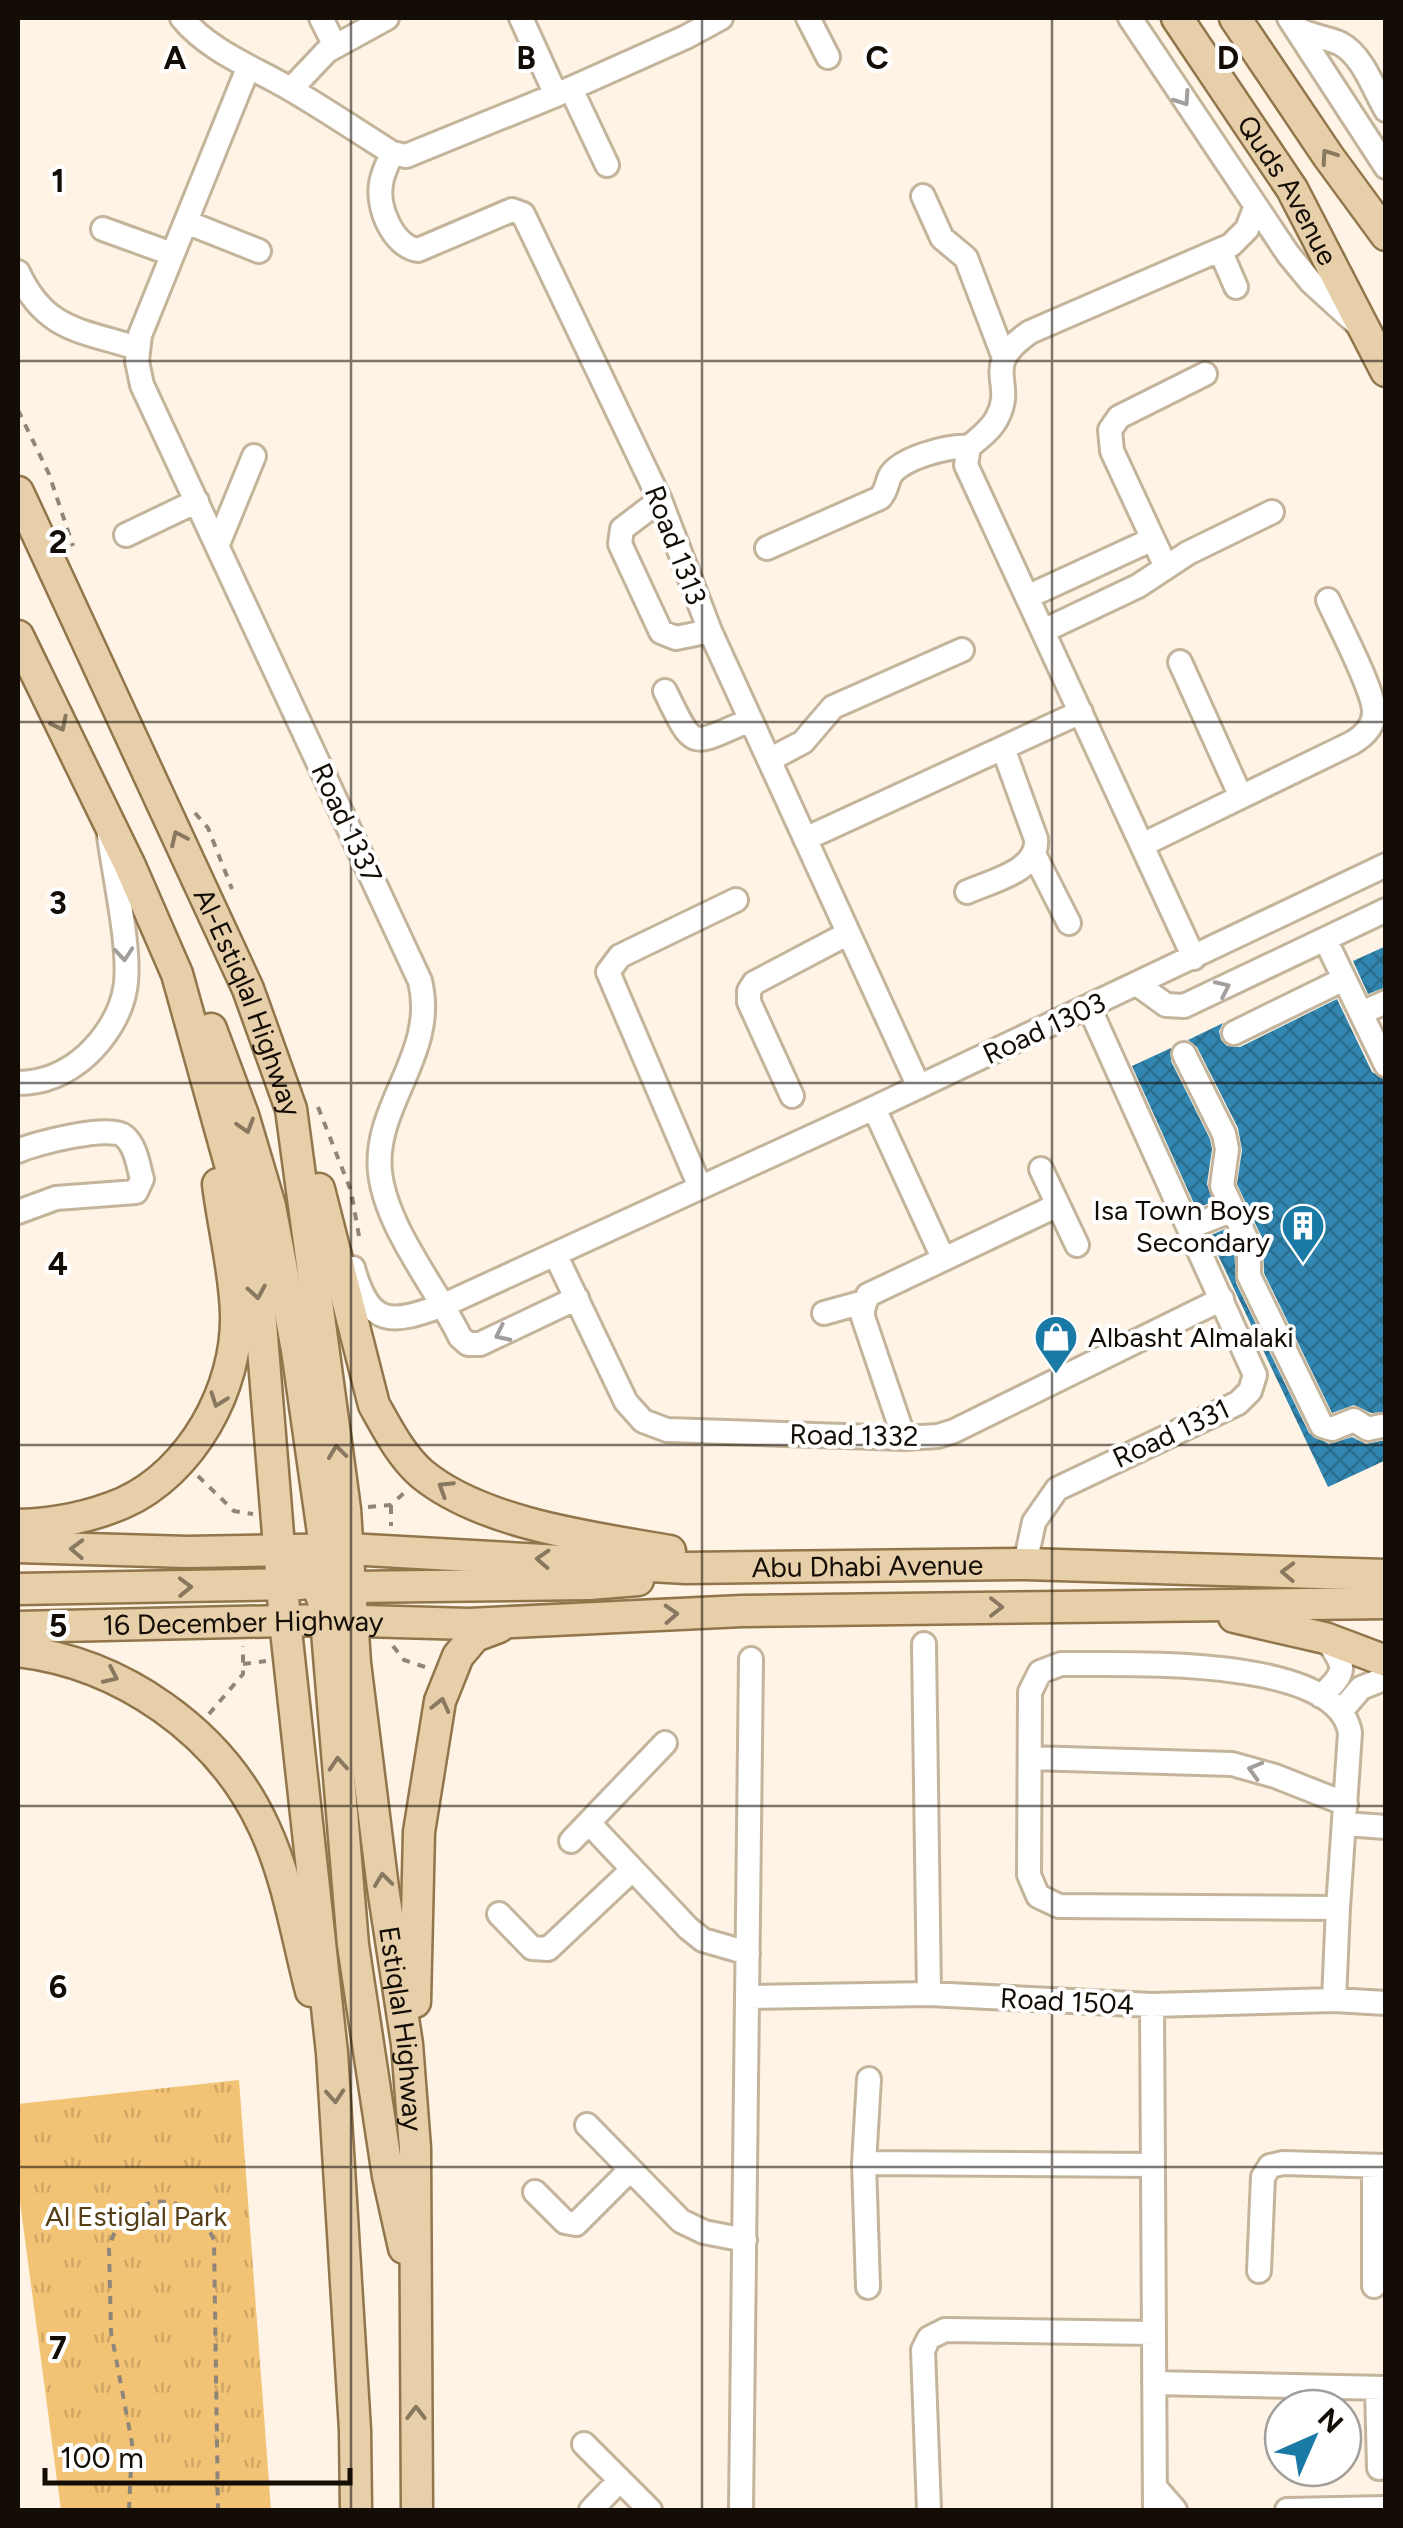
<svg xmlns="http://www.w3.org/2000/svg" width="1403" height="2528" font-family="Figtree,sans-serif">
<defs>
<pattern id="park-tufts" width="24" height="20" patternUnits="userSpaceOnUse" patternTransform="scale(2.5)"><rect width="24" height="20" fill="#f3c375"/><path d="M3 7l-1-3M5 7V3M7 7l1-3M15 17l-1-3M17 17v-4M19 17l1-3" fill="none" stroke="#cfa664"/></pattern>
<pattern id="building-cross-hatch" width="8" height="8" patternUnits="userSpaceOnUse" patternTransform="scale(2.5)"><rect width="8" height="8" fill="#3287b2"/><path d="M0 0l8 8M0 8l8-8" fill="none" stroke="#296d8f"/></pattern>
</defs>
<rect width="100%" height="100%" fill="#fef3e4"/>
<path fill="url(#park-tufts)" d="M239,2080l32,430h-210l-43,-323v-83z"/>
<path fill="url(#building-cross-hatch)" d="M1386,946v41l-18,7 -15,-33z
M1337,999l35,73 14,8v332l-15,1 -17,-8 -22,8 -68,-140 -1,-33 -26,-56 5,-34 -4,-22 -41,-81 -9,-7 35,-17 -4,8 2,9 6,6 13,1z
M1171,1048v13l39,78 2,10 -5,35 6,18 -17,6 -64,-142z
M1225,1229l9,19 2,35 73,150 20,11 23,-7 14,7 20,-4v20l-58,27 -119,-251z"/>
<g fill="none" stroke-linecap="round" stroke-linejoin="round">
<defs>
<path id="minor" d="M182,18c28,34 73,50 110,72 34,20 67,42 100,63l14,3 150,-61 130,-58 35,-19
M321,18l14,28
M521,18l35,77
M808,18l20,39
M1130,18l158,236 23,28 45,41
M1289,18l97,149
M1296,28c15,9 31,9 45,16 22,12 33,46 45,66
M248,68l-108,267 -3,26 5,24 278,596c18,72 -47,124 -40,191 6,56 56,115 80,165l8,7h12l97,-46
M291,89l36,-38 60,-33
M571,89l36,76
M392,153c-4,10 -10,21 -11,31 -4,24 12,62 37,66l94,-40 11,4 137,286 50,131 209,456
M923,196l19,42 24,20 37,97
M186,222l73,29
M103,229l69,25
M1220,250l16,37
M18,272c27,59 63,58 119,76
M969,447l-3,18 228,493
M969,447c9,-8 22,-17 28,-29 20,-37 -19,-50 33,-86l201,-87 16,-16 8,-21
M660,500l-38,29 -2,15 41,88 15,6 34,-7
M126,535l71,-34
M218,544l36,-88
M767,548l113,-50c7,-8 6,-13 10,-22 10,-18 60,-31 79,-29
M1166,567l-54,-116 -2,-21 9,-13 86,-43
M1027,597l126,-58
M1043,631l95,-45 50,-33 84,-41
M1180,662l61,135
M665,691c30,61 24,55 85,29
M769,760l34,-18 30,-35 129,-57
M805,839l276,-127
M1142,845l210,-102c12,-7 22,-17 22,-31 0,-22 -36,-89 -46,-112
M1035,856l34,67
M967,892c24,-11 72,-21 69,-53l-33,-91
M1325,939l61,126
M1137,984l29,21 18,1 202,-96
M1361,1013l25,-11
M1234,1033l110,-54
M1184,1054l40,80 3,15 -5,37 27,59v31l73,150 10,3 22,-9 14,9 13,-3
M18,1083c26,0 49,-10 69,-28 18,-17 34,-41 38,-66 7,-35 -11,-114 -16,-153
M792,1096l-43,-94v-11l5,-8 93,-49
M874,1108l69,150
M18,1151c17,-8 93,-27 106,-15 12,10 14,29 18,43l-6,13 -80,6 -38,14
M1041,1169l36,76
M700,1187l-92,-215 12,-16 116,-56
M1190,1227l43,-17
M556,1256l70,146 17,19 24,9 237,8 34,-2 16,-5 268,-132
M353,1268c17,60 38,56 91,37l430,-197 512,-243
M824,1313l40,-11
M904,1438l-41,-121v-8l5,-14 190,-90
M1025,1564l9,-42 23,-33 181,-86 12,-12 5,-16 -166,-368
M924,1644l5,350
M1061,1664c60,1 277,-10 289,69l-12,175 -279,-2 -21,-10 -9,-21 1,-183 10,-20z
M1321,1696c26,-24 26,-29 4,-58
M1341,1711l20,-23 25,-10
M1030,1758l202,6 43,12 71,28
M589,1823l99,105 15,12 45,13
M1344,1824l42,3
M571,1841l94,-98
M499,1914l33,34 16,1 84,-79
M748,1997l181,-3 223,11 182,-5 52,3
M1334,2000l4,-92
M1152,2005l3,505
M587,2125l94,96 23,11 41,8
M864,2163l289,2
M1374,2166v120
M535,2192l30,30 11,2 54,-54
M1259,2271l4,-94 7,-11 13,-3 103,3
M868,2287l-4,-124 5,-84
M1154,2383l232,5
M1377,2388l2,80
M584,2444l66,66
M1155,2487l20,23
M591,2510l29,-30
M741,2510l10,-851
M929,2510l-6,-160 6,-12 16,-8 209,3
M1287,2510l99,-2"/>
<g id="major">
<path id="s1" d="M1177,18l115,171 94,182"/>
<path d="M1235,18l93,138 58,79"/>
<path id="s2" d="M18,492l230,497 43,120 54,400 10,154 28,225 24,156 8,104 2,362"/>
<path d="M18,636l112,230 47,108 63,226 20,111 25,310 47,432 23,377 1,80"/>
<path d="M211,1029l32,86 27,91 27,144 31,218"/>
<path d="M319,1189l55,216c13,23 27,51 48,69 61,50 172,64 248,77"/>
<path d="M18,1525c35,-1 72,-8 105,-22 69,-31 115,-115 113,-189 -1,-43 -13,-88 -18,-130"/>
<path id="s3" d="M18,1547l170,5 160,-3 338,19 339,-4 361,11"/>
<path d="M279,1551c24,13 39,30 46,56l28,338 35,231 16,72"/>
<path d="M18,1589l282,-5"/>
<path d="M335,1591l16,-4 238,-3 49,-4"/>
<path d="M1234,1617l91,21 61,23"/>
<path id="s4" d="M18,1627l309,-7 142,4 273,-13 644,-8"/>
<path d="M18,1651c103,12 202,80 246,176 24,51 33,110 47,164"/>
<path d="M415,2002l4,-170 21,-131 18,-45 17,-20 24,-9"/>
</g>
</defs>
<use href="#minor" stroke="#c4b49c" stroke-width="28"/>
<use href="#major" stroke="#92764b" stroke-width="35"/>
<path stroke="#8f867a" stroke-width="4" stroke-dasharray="8 8" stroke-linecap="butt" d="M18,410l31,64 24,72
M195,813l13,15 24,61
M318,1107l33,84 8,45
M198,1476l36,35 19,3
M391,1506v20
M368,1507l23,-2 16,-15
M393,1646l11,14 21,7
M243,1664l23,-3
M209,1714l34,-40v-28
M129,2510l3,-67 -21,-111 -2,-83c13,-59 81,-64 105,-9l4,270"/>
<use href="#minor" stroke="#fff" stroke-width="22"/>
<use href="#major" stroke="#e7cfaa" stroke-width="30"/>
</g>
<defs><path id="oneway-chevron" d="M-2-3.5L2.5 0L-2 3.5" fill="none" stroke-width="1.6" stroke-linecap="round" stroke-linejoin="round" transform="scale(2.5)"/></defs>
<g stroke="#a19e9b">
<use href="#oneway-chevron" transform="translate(1183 99) rotate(56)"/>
<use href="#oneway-chevron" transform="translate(124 954) rotate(85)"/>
<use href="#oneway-chevron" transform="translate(1223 988) rotate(-25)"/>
<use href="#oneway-chevron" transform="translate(502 1334) rotate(154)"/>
<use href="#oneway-chevron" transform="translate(1255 1770) rotate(-164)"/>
</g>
<g stroke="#887860">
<use href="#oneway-chevron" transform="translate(1328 156) rotate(-125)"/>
<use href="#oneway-chevron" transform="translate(60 724) rotate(64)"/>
<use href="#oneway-chevron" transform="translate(178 838) rotate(-115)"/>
<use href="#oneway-chevron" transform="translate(246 1126) rotate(73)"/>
<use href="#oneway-chevron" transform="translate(257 1292) rotate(80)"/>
<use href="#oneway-chevron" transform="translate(218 1400) rotate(110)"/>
<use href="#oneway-chevron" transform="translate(337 1452) rotate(-97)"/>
<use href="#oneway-chevron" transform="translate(445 1488) rotate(-148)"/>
<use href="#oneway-chevron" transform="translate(77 1549) rotate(-178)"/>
<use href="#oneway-chevron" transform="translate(543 1559) rotate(-177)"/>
<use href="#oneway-chevron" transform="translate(1288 1572) rotate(-178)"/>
<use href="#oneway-chevron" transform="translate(185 1587) rotate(-1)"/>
<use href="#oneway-chevron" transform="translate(996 1607)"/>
<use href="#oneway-chevron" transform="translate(671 1614) rotate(-3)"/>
<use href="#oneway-chevron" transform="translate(111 1676) rotate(25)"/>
<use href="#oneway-chevron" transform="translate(441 1705) rotate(-76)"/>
<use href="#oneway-chevron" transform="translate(338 1764) rotate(-94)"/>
<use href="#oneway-chevron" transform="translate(383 1880) rotate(-97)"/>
<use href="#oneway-chevron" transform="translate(335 2096) rotate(86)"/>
<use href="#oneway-chevron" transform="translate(416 2413) rotate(-90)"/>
</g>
<path fill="none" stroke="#130d05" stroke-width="2.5" stroke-opacity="0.55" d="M351,18v2492M702,18v2492M1052,18v2492M18,361h1368M18,722h1368M18,1083h1368M18,1445h1368M18,1806h1368M18,2167h1368"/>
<defs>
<symbol id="building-pin" viewBox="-11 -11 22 30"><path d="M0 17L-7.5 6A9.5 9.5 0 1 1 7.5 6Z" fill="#1a7aa6" stroke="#fff"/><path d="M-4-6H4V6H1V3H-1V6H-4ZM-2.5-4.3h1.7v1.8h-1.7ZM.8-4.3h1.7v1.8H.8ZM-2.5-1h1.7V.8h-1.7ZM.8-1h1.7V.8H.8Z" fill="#fff"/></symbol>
<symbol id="shop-pin" viewBox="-11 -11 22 30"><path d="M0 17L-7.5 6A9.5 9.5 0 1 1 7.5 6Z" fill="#1a7aa6" stroke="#fff"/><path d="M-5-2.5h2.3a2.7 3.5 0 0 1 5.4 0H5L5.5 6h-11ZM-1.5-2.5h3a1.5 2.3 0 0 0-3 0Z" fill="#fff"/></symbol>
</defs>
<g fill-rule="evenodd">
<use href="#building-pin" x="1278" y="1201" width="50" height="68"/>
<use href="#shop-pin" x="1031" y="1312" width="50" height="68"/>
</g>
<g text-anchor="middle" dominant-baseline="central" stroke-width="8" stroke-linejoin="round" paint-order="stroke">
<g font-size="28" fill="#130d05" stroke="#fff">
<text stroke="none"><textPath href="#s1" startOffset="205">Quds Avenue</textPath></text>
<text transform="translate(676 545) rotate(69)">Road 1313</text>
<text transform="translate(347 823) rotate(65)">Road 1337</text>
<text stroke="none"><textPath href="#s2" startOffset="560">Al-Estiqlal Highway</textPath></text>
<text transform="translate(1044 1028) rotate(-25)">Road 1303</text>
<text transform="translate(1171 1433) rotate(-25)">Road 1331</text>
<text transform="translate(854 1435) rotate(1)">Road 1332</text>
<text stroke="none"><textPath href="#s3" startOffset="850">Abu Dhabi Avenue</textPath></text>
<text stroke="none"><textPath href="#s4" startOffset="225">16 December Highway</textPath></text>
<text transform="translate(1067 2001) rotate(3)">Road 1504</text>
<text stroke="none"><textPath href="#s2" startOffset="1602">Estiqlal Highway</textPath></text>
</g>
<g font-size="28" fill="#130d05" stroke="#fff" text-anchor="end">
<text x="1270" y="1210">Isa Town Boys<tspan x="1270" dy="32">Secondary</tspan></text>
<text x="1088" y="1337" text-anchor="start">Albasht Almalaki</text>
</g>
<g font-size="28" fill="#553e16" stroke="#fff">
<text x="136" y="2216">Al Estiglal Park</text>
</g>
</g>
<g font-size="32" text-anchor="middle" font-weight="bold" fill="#130d05" stroke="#fff" stroke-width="8" stroke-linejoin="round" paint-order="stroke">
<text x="175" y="69">A</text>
<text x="526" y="69">B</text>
<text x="877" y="69">C</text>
<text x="1228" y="69">D</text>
<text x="58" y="192">1</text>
<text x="58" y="553">2</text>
<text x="58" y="914">3</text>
<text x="58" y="1275">4</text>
<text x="58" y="1637">5</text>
<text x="58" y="1998">6</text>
<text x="58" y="2359">7</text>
</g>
<rect width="1403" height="2528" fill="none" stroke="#130d05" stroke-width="40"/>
<g transform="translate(1313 2438) rotate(45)"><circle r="48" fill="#ffffff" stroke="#a19e9b" stroke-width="2.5"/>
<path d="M0-8L18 38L0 25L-18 38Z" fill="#1a7aa6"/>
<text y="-15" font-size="28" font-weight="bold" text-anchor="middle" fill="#130d05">N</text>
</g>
<path d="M45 2468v15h305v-15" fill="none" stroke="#130d05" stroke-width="5"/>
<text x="60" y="2468" font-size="30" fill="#130d05" stroke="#ffffff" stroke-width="8" paint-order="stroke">100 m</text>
</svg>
